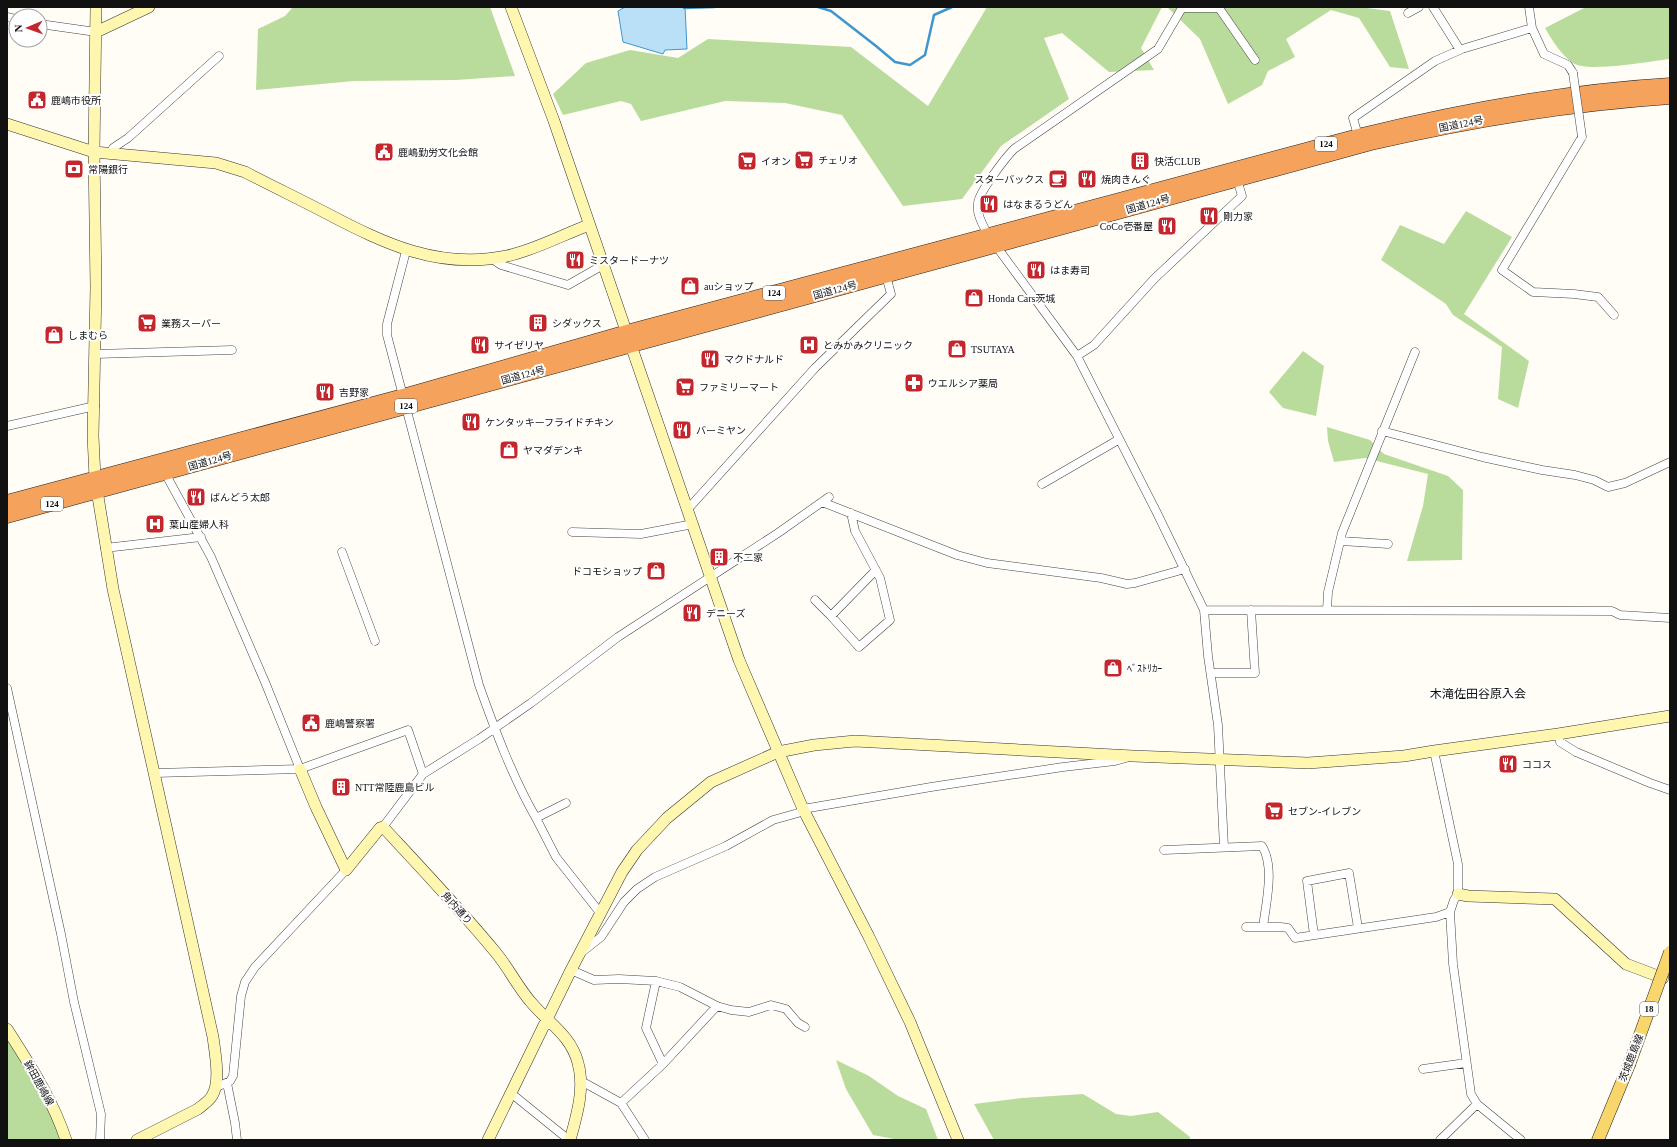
<svg xmlns="http://www.w3.org/2000/svg" width="1677" height="1147" font-family="'Times New Roman','Noto Sans JP',serif">
<rect width="100%" height="100%" fill="#fffdf5"/>
<path fill="#b9dc9c" d="M293,7h197l25,69 -59,4 -102,1 -98,9 2,-61 27,-13z
M987,7h175l-21,41 13,22 -45,2 -47,-39 -18,5 25,61 -68,47 -39,53 -59,7 -61,-91 -57,-12 -60,-2 -84,20 -10,-17 -10,-3 -58,14 -10,-21 33,-31 44,-13 48,8 30,-19 143,8 77,59z
M1167,7h199l1,1 23,3 19,58 -19,-2 -31,-49 -28,-8 -45,29 9,18 -27,14 -6,14 -34,19 -28,-65z
M1586,7h84v52c-19,2 -83,14 -97,4 -12,-8 -21,-23 -28,-35z
M1466,211l46,26 -48,77 65,47 -11,47 -20,-9 4,-52 -49,-32 -7,-11 -65,-44 19,-35 44,19z
M1303,351l21,15 -8,50 -33,-8 -14,-16z
M1327,427l43,13 14,14 64,22 15,14 -1,70 -55,1 16,-55 5,-32 -63,-16 -31,4 -6,-21z
M7,1038c21,32 42,65 54,102h-54z
M836,1060l33,16 29,20 28,13 12,31h-39l-26,-5 -27,-46z
M1083,1094l33,20 15,2 27,-4 32,25v3h-196l-20,-36 48,-6z"/>
<path fill="#b9e0f7" stroke="#3f96cf" d="M625,7h60l2,42 -22,1 -2,4 -40,-12 -5,-31z"/>
<g fill="none" stroke-linecap="round" stroke-linejoin="round">
<path stroke="#3f96cf" stroke-width="2.5" d="M818,7l13,4 45,35 19,16 15,3 15,-10 9,-40 18,-8
M684,8l30,-1"/>
<defs>
<path id="street" d="M1433,7l27,43
M1408,13l11,-6
M7,17l9,2
M40,24l56,8
M1532,28l12,26 24,11 5,8
M1582,137l-80,133 31,22 41,2 24,3 16,18
M1359,139l-6,-21 82,-57 27,-12 70,-21 -3,-21
M113,148l15,-10 91,-82
M406,251l-19,73v11l92,350c16,45 33,91 57,133l30,-15
M491,258l10,7 67,20 35,-20
M96,354l136,-4
M1077,356l17,-11 60,-66 88,-83 -6,-20
M7,426l88,-20
M1382,431l100,26 60,13 33,5 19,5 14,7 17,-4 45,-21
M165,473l46,84 54,125 35,87
M1042,484l76,-44
M822,502l135,53 30,8 114,15 26,6 8,-1 50,-14
M688,509l127,-141 76,-74 -6,-22
M572,532l69,2 52,-10
M1341,541l47,3
M105,548l96,-11
M342,552l33,89
M815,600l16,16 45,-46
M1204,610l408,1 8,4 50,3
M1327,610l1,-18 14,-59 73,-181
M831,616l28,31 31,-27 -10,-42 -25,-47 -4,-18
M1211,673h44l-4,-63
M7,688l54,246 13,68 27,112 -1,26
M1558,734l2,8 16,10 74,31 20,7
M1434,751l24,113v30l-4,6 -4,12 3,52 18,130 6,10 44,36
M155,773l145,-4 108,-39 15,44
M536,818l20,39 45,57
M383,827l40,-53 56,-35 52,-36 87,-66 160,-104 51,-36
M1224,847l-6,-122 -10,-69 -4,-46 -47,-97 -80,-157 -89,-121c-5,-10 -12,-21 -10,-32 1,-11 28,-46 36,-54l144,-100 24,-41h37l36,52
M1164,850l98,-4c13,21 4,57 1,81
M1246,927h35l7,1 7,10 141,-21 14,-5
M1314,935l-7,-54 42,-8 9,55
M582,952l19,-15 23,-35 13,-13 18,-12 71,-31 47,-26 25,-7 5,-4 128,-22 132,-20 52,-6 11,-3
M571,970l23,10 25,-1 37,2 24,6 37,19 14,4 18,2 22,-7 15,4 12,14 7,4
M656,981l-10,47 17,36
M1423,1069l43,-6
M581,1081l40,22 24,37
M227,1083l8,40 2,17
M215,1088l15,-7 3,-5 8,-80 4,-14 10,-15 91,-97
M512,1094l57,46
M621,1103l42,-39 54,-58
M1440,1140l37,-36"/>
<path id="secondary" d="M96,7l-2,145 2,135 -3,149 2,42 18,111 100,448c2,16 8,45 -1,59 -3,5 -9,9 -14,13l-61,31
M511,7l43,114 185,539 64,149 66,128 41,85 48,118
M96,32l53,-25
M7,124l87,28 122,11 29,9c27,14 54,27 81,41 59,31 113,57 181,43 28,-6 55,-21 82,-31
M300,769l16,38 30,63 34,-42 3,-1c39,42 78,83 114,127 12,15 21,33 33,47 17,21 41,34 48,62 7,25 -1,52 -8,77
M1458,894l10,2 87,3 71,65 37,14
M7,1029c23,36 46,71 59,111
M488,1140l83,-170 51,-98 15,-22 30,-32 44,-36 67,-30 36,-7 41,-4 278,15 175,7 96,-7 30,-5 124,-17 112,-18"/>
<path id="primary" d="M1598,1140l31,-75"/>
<path id="highway" d="M7,502l396,-106 224,-64 731,-196c102,-25 207,-45 312,-51
M7,516l1364,-373c99,-23 198,-39 299,-46"/>
</defs>
<use href="#street" stroke="#444" stroke-width="9"/>
<use href="#secondary" stroke="#333" stroke-width="12"/>
<use href="#primary" stroke="#222" stroke-width="13"/>
<use href="#highway" stroke="#222" stroke-width="15"/>
<use href="#street" stroke="#fff" stroke-width="8"/>
<use href="#secondary" stroke="#fff6b0" stroke-width="11"/>
<use href="#primary" stroke="#f9d66b" stroke-width="12"/>
<use href="#highway" stroke="#f5a25d" stroke-width="14"/>
<defs>
<path id="street-bridge" d="M1573,73l9,64"/>
<path id="primary-bridge" d="M1629,1065l41,-113"/>
</defs>
<use href="#street-bridge" stroke="#444" stroke-width="9" stroke-linecap="butt"/>
<use href="#primary-bridge" stroke="#222" stroke-width="13" stroke-linecap="butt"/>
<use href="#street-bridge" stroke="#fff" stroke-width="8"/>
<use href="#primary-bridge" stroke="#f9d66b" stroke-width="12"/>
</g>
<defs>
<symbol id="civic-square" viewBox="-11 -11 22 22"><rect x="-9" y="-9" width="18" height="18" rx="4" fill="#c4262e" stroke="#fff"/><path d="M-.6-6.5H3V-4.5H.6V-3L4-1V1h2V6H-6V1h2V-1L-.6-3ZM-1.2 2.5V6h2.4V2.5Z" fill="#fff"/></symbol>
<symbol id="supermarket-square" viewBox="-11 -11 22 22"><rect x="-9" y="-9" width="18" height="18" rx="4" fill="#c4262e" stroke="#fff"/><path d="M-6-5.5h2.5l.6 2H6L4.5 2H-2.5L-4.4-4H-6ZM-1.5 3.2a1.3 1.3 0 1 0 .1 0ZM3 3.2a1.3 1.3 0 1 0 .1 0Z" fill="#fff"/></symbol>
<symbol id="building-square" viewBox="-11 -11 22 22"><rect x="-9" y="-9" width="18" height="18" rx="4" fill="#c4262e" stroke="#fff"/><path d="M-4-6H4V6H1V3H-1V6H-4ZM-2.5-4.3h1.7v1.8h-1.7ZM.8-4.3h1.7v1.8H.8ZM-2.5-1h1.7V.8h-1.7ZM.8-1h1.7V.8H.8Z" fill="#fff"/></symbol>
<symbol id="bank-square" viewBox="-11 -11 22 22"><rect x="-9" y="-9" width="18" height="18" rx="4" fill="#c4262e" stroke="#fff"/><path d="M-6-4H6V4H-6ZM0-2.3a2.3 2.3 0 1 0 0 4.6a2.3 2.3 0 1 0 0-4.6Z" fill="#fff"/></symbol>
<symbol id="cafe-square" viewBox="-11 -11 22 22"><rect x="-9" y="-9" width="18" height="18" rx="4" fill="#c4262e" stroke="#fff"/><path d="M-5.5-4.5H6V0H3Q3 3.5 0 3.5H-2.5Q-5.5 3.5-5.5 0ZM3-3.2v2h1.7v-2ZM-6 4.5H4V6H-6Z" fill="#fff"/></symbol>
<symbol id="restaurant-square" viewBox="-11 -11 22 22"><rect x="-9" y="-9" width="18" height="18" rx="4" fill="#c4262e" stroke="#fff"/><path d="M-5-6h1v4h1v-4h1v4h1v-4h1v5L-1.5 .5V6h-2V.5L-5-1ZM5-6V6H3V1.5H1.5Q1.5-4 5-6Z" fill="#fff"/></symbol>
<symbol id="shop-square" viewBox="-11 -11 22 22"><rect x="-9" y="-9" width="18" height="18" rx="4" fill="#c4262e" stroke="#fff"/><path d="M-5-2.5h2.3a2.7 3.5 0 0 1 5.4 0H5L5.5 6h-11ZM-1.5-2.5h3a1.5 2.3 0 0 0-3 0Z" fill="#fff"/></symbol>
<symbol id="hospital-square" viewBox="-11 -11 22 22"><rect x="-9" y="-9" width="18" height="18" rx="4" fill="#c4262e" stroke="#fff"/><path d="M-5-5h3v3.5h4V-5h3V5h-3V1.5h-4V5h-3Z" fill="#fff"/></symbol>
<symbol id="pharmacy-square" viewBox="-11 -11 22 22"><rect x="-9" y="-9" width="18" height="18" rx="4" fill="#c4262e" stroke="#fff"/><path d="M-2-6h4v4h4v4h-4v4h-4v-4h-4v-4h4Z" fill="#fff"/></symbol>
</defs>
<g fill-rule="evenodd">
<use href="#civic-square" x="26" y="89" width="22" height="22"/>
<use href="#civic-square" x="373" y="141" width="22" height="22"/>
<use href="#supermarket-square" x="793" y="149" width="22" height="22"/>
<use href="#supermarket-square" x="736" y="150" width="22" height="22"/>
<use href="#building-square" x="1129" y="150" width="22" height="22"/>
<use href="#bank-square" x="63" y="158" width="22" height="22"/>
<use href="#cafe-square" x="1047" y="168" width="22" height="22"/>
<use href="#restaurant-square" x="1076" y="168" width="22" height="22"/>
<use href="#restaurant-square" x="978" y="193" width="22" height="22"/>
<use href="#restaurant-square" x="1198" y="205" width="22" height="22"/>
<use href="#restaurant-square" x="1156" y="215" width="22" height="22"/>
<use href="#restaurant-square" x="564" y="249" width="22" height="22"/>
<use href="#restaurant-square" x="1025" y="259" width="22" height="22"/>
<use href="#shop-square" x="679" y="275" width="22" height="22"/>
<use href="#shop-square" x="963" y="287" width="22" height="22"/>
<use href="#supermarket-square" x="136" y="312" width="22" height="22"/>
<use href="#building-square" x="527" y="312" width="22" height="22"/>
<use href="#shop-square" x="43" y="324" width="22" height="22"/>
<use href="#restaurant-square" x="469" y="334" width="22" height="22"/>
<use href="#hospital-square" x="798" y="334" width="22" height="22"/>
<use href="#shop-square" x="946" y="338" width="22" height="22"/>
<use href="#restaurant-square" x="699" y="348" width="22" height="22"/>
<use href="#pharmacy-square" x="903" y="372" width="22" height="22"/>
<use href="#supermarket-square" x="674" y="376" width="22" height="22"/>
<use href="#restaurant-square" x="314" y="381" width="22" height="22"/>
<use href="#restaurant-square" x="460" y="411" width="22" height="22"/>
<use href="#restaurant-square" x="671" y="419" width="22" height="22"/>
<use href="#shop-square" x="498" y="439" width="22" height="22"/>
<use href="#restaurant-square" x="185" y="486" width="22" height="22"/>
<use href="#hospital-square" x="144" y="513" width="22" height="22"/>
<use href="#building-square" x="708" y="546" width="22" height="22"/>
<use href="#shop-square" x="645" y="560" width="22" height="22"/>
<use href="#restaurant-square" x="681" y="602" width="22" height="22"/>
<use href="#shop-square" x="1102" y="657" width="22" height="22"/>
<use href="#civic-square" x="300" y="712" width="22" height="22"/>
<use href="#restaurant-square" x="1497" y="753" width="22" height="22"/>
<use href="#building-square" x="330" y="776" width="22" height="22"/>
<use href="#supermarket-square" x="1263" y="800" width="22" height="22"/>
</g>
<g text-anchor="middle" dominant-baseline="central" stroke-width="4" stroke-linejoin="round" paint-order="stroke">
<g fill="#fff" stroke="#585858" stroke-width="1">
<rect x="1315" y="137" width="22" height="14" rx="3"/>
<rect x="763" y="286" width="22" height="14" rx="3"/>
<rect x="395" y="399" width="22" height="14" rx="3"/>
<rect x="41" y="497" width="22" height="14" rx="3"/>
<rect x="1640" y="1002" width="18" height="14" rx="3"/>
</g>
<g font-size="9" font-weight="bold" fill="#111">
<text x="1326" y="144">124</text>
<text x="774" y="293">124</text>
<text x="406" y="406">124</text>
<text x="52" y="504">124</text>
<text x="1649" y="1009">18</text>
</g>
<g font-size="10" fill="#111" stroke="#fff" text-anchor="start">
<text x="51" y="100">鹿嶋市役所</text>
<text x="398" y="152">鹿嶋勤労文化会館</text>
<text x="818" y="160">チェリオ</text>
<text x="761" y="161">イオン</text>
<text x="1154" y="161">快活CLUB</text>
<text x="88" y="169">常陽銀行</text>
<text x="1044" y="179" text-anchor="end">スターバックス</text>
<text x="1101" y="179">焼肉きんぐ</text>
<text x="1003" y="204">はなまるうどん</text>
<text x="1223" y="216">剛力家</text>
<text x="1153" y="226" text-anchor="end">CoCo壱番屋</text>
<text x="589" y="260">ミスタードーナツ</text>
<text x="1050" y="270">はま寿司</text>
<text x="704" y="286">auショップ</text>
<text x="988" y="298">Honda Cars茨城</text>
<text x="161" y="323">業務スーパー</text>
<text x="552" y="323">シダックス</text>
<text x="68" y="335">しまむら</text>
<text x="494" y="345">サイゼリヤ</text>
<text x="823" y="345">とみかみクリニック</text>
<text x="971" y="349">TSUTAYA</text>
<text x="724" y="359">マクドナルド</text>
<text x="928" y="383">ウエルシア薬局</text>
<text x="699" y="387">ファミリーマート</text>
<text x="339" y="392">吉野家</text>
<text x="485" y="422">ケンタッキーフライドチキン</text>
<text x="696" y="430">バーミヤン</text>
<text x="523" y="450">ヤマダデンキ</text>
<text x="210" y="497">ばんどう太郎</text>
<text x="169" y="524">葉山産婦人科</text>
<text x="733" y="557">不二家</text>
<text x="642" y="571" text-anchor="end">ドコモショップ</text>
<text x="706" y="613">デニーズ</text>
<text x="1127" y="668">ﾍﾞｽﾄﾘｶｰ</text>
<text x="325" y="723">鹿嶋警察署</text>
<text x="1522" y="764">ココス</text>
<text x="355" y="787">NTT常陸鹿島ビル</text>
<text x="1288" y="811">セブン-イレブン</text>
</g>
<g font-size="10" fill="#111" stroke="#fff">
<text transform="translate(1461 124) rotate(-11)">国道124号</text>
<text transform="translate(1148 204) rotate(-16)">国道124号</text>
<text transform="translate(835 290) rotate(-15)">国道124号</text>
<text transform="translate(523 375) rotate(-15)">国道124号</text>
<text transform="translate(210 461) rotate(-16)">国道124号</text>
<text transform="translate(457 908) rotate(48)">角内通り</text>
<text transform="translate(1631 1058) rotate(-69)">茨城鹿島線</text>
<text transform="translate(39 1083) rotate(61)">鉾田鹿嶋線</text>
</g>
<g font-size="12" fill="#111" stroke="#fff">
<text x="1478" y="694">木滝佐田谷原入会</text>
</g>
</g>
<rect width="1677" height="1147" fill="none" stroke="#111111" stroke-width="16"/>
<g transform="translate(28 28) rotate(268)"><circle r="19" fill="#ffffff" stroke="#a0a0a0"/>
<path d="M0-3L7 15L0 10L-7 15Z" fill="#c4262e"/>
<text y="-6" font-size="11" font-weight="bold" text-anchor="middle" fill="#111111">N</text>
</g>
</svg>
